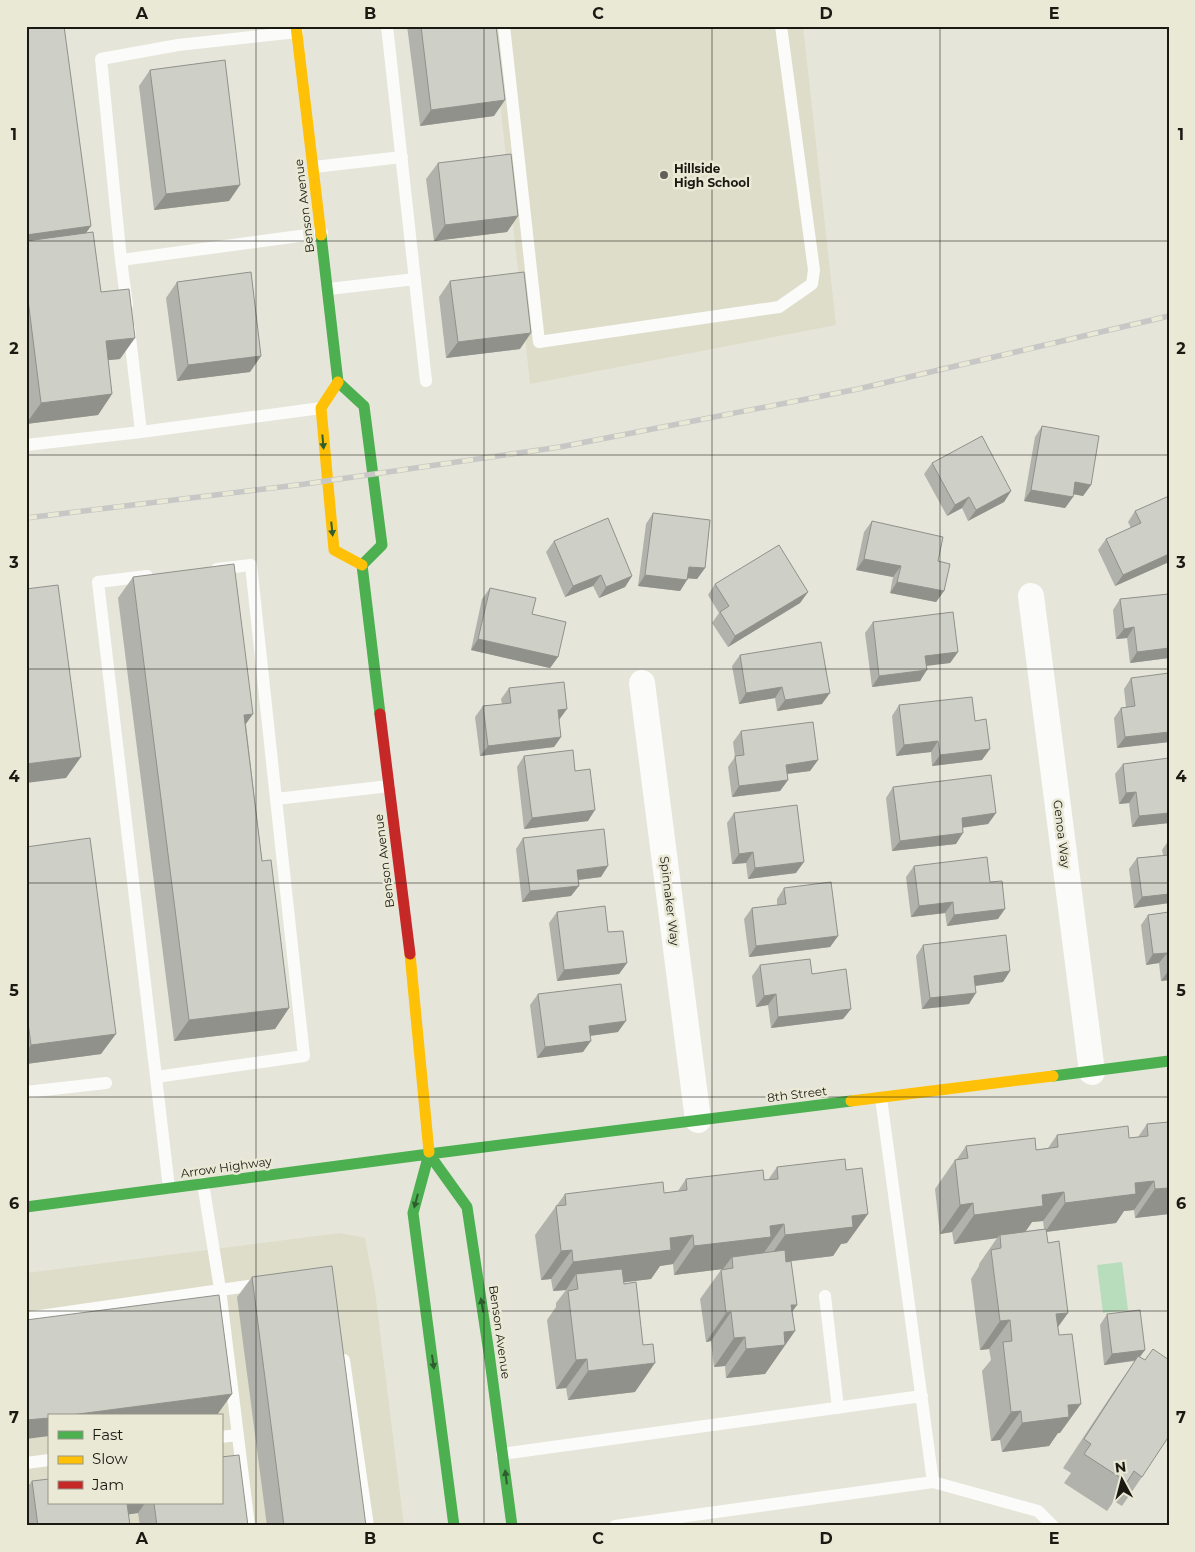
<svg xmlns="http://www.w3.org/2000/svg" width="1195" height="1552" font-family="Montserrat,sans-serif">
<rect width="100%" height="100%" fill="#e6e5da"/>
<path fill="#deddc9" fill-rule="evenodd" d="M492,26h311l33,299 -306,59z
M340,1233l25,5 10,53 29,235h-378v-253zM49,1416h172v87h-172z"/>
<path fill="#b8ddbd" d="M1122,1262l6,48 -25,3 -6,-48z"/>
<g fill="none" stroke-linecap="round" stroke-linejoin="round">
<path stroke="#fbfbf9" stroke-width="12" d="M387,26l39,355
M504,26l35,316 240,-35 33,-23 2,-14 -33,-244
M297,32l-119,13 -77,14 20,201 201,-27
M314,167l88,-10
M121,260l6,45
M329,289l86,-10
M129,328l12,104 180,-24
M26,445l115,-13
M217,569l34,-4 25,234 113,-13
M147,576l-49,6 71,606
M156,1077l148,-21 -28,-257
M26,1092l80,-9
M881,1098l52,384 105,29 15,15
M203,1183l17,106 29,237
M825,1296l13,112
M26,1318l236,-34
M344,1360l24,166
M221,1437l16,-2
M502,1454l420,-58
M26,1463l23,-3
M615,1526l318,-44"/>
<path stroke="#fbfbf9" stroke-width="26" d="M1031,596l61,476
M642,683l56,437"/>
<path stroke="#4caf50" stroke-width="11" d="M321,235l17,147 26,24 18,139 -20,20
M362,565l18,149
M1053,1076l116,-15
M429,1154l422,-53
M429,1154l38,53 22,146 23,173
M429,1154l-16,59 41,313
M26,1207l403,-53v-2"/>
<path stroke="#ffc107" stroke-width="11" d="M296,26l25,209
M338,382l-17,26 13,142 28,15
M410,954l19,198
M851,1101l202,-25"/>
<path stroke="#c62828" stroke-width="11" d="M380,714l30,240"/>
<defs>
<path id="rail" d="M26,518l279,-34 255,-37 298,-58 311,-73"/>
</defs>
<use href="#rail" stroke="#c7c7c5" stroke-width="5.5"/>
<use href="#rail" stroke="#eae9d6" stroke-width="4" stroke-dasharray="11" stroke-linecap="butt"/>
</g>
<path fill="#b1b2ab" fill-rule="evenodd" d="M26,26l65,200 -6,7 16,59 19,67 -12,1 4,34 -14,21 -72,9z
M407,26h89l-2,90 -74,10z
M150,70l90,115 -11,16 -75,9 -15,-124z
M438,163l80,53 -11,16 -73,9 -8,-62z
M450,281l70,68 -74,9 -7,-61z
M177,282l84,74 -11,16 -73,9 -11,-83z
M1042,426l49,59 -8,11 -10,-2v3l-8,11 -41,-7 11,-64z
M932,463l79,28 -7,11 -36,19 -6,-13 -15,8 -23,-42z
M1169,496v66l-54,24 -17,-36 8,-11 25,-11 -3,-6 7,-11z
M653,513l52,55 -8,11 -9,-1 -8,13 -42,-5 8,-62z
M872,521l66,40 6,30 -8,11 -46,-9 3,-16 -37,-7 8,-38z
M554,541l78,35 -7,11 -26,11 -6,-12 -28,11 -19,-45z
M133,577l113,147 16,137 27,147 -14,21 -101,12 -56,-443z
M715,584l93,8 -8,11 -72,44 -16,-24 7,-10 -11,-18z
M490,588l42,26 26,43 -8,11 -79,-18 11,-51z
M1169,594v64l-39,5 -3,-25 -11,1 -3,-29 7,-11z
M873,622l85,30 -8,11 -23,2 -7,16 -48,6 -7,-54z
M740,655l82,49 -45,7 -2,-13 -36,6 -7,-38z
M1131,678l38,64 -52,6 -3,-30 7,-10 5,-1 -2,-18z
M509,688l50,32 2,17 -7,10 -74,9 -5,-39 8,-11 19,-2 -1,-5z
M899,705l76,16 7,39 -50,6 -1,-14 -35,4 -4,-40z
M741,731l77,29 -8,11 -23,3 1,6 -8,11 -48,6 -4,-30 7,-10 -2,-15z
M524,756l51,15 13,50 -64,8 -7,-62z
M1123,764l46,59 -37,4 -3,-24 -10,1 -4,-30z
M893,787l103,26 -8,11 -25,3 -7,17 -64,7 -6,-53z
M734,813l62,60 -48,6 -2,-16 -14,1 -5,-41z
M523,838l78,39 -23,3 -7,16 -49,6 -6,-53z
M1169,840v63l-35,5 -5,-39 8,-11 26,-3 -1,-5z
M26,847l75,207 -75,10z
M914,866l76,16 8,37 -51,7 -2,-13 -34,4 -5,-40z
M784,888l54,48 -8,11 -81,10 -5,-38 8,-11 25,-3v-6z
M557,912l51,20 19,31 -8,11 -62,7 -8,-58z
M1169,912v68l-8,1 -2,-18 -13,2 -5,-40 7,-10z
M923,945l87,26 -7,11 -28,4 -6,18 -47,5 -6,-53z
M760,965l52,9 39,35 -8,10 -72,9 -3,-23 -12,2 -4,-31z
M538,994l80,38 -28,4 -7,16 -46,6 -7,-53z
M1147,1124l22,90 -34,4 -1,-8 -10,1 -8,12 -70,9 2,11 20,70 -10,14 2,106h-2l-9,13 -47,6 -2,-12 -9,1 -9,-70 9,-11 -2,-11 -9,1 -9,-71 8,-13v-2l18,-26 -43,6 -2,-12 -12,2 -5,-45 20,-29 2,-1 9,-13 70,4 12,-2 9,-13 72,3 9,-1zM1043,1221l1,8 -18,2 6,-9z
M777,1167l70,76 -6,1 -8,12 -47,6 11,43 -5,6 3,20 -30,43 -39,4 -1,-12 -11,1 -3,-26 -5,1 -6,-43 21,-29 2,-1 -49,6 -1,-11 -13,2 -9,13 -28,3 12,110 -67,8 -2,-12 -10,1 -9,-69 9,-13v-4l10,-13 -13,1 -2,-12 -10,1 -6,-45 30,-41 99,-1 14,-2 8,-12 82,1z
M252,1277l114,249h-99l-30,-229z
M1107,1314l38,36 -5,7 2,120 -20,29 -8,-5 -7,10 -43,-28 7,-10 -8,-5 55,-83 17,-24 -31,4 -4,-40z
M32,1481l17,22h172l27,23h-108l-2,-13 -10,1 2,12h-104v-37z"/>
<path fill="#90918b" d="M505,100l-11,16 -74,10 11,-16z
M240,185l-11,16 -75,9 12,-16z
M518,216l-11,16 -73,9 11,-16z
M91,226l-15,21 -50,6v-18z
M531,333l-11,16 -74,9 12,-16z
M135,338l-15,21 -29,3 15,-21z
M261,356l-11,16 -73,9 11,-16z
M112,394l-14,21 -72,9 15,-21z
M1075,482l16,3 -8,11 -16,-3z
M1031,490l42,7 -8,11 -41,-7z
M1011,491l-7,11 -36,19 8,-11z
M969,497l-7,11 -15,8 8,-11z
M1169,554v8l-54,24 8,-11z
M864,559l37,7 -8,11 -37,-7z
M689,567l16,1 -8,11 -15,-1z
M601,575l-8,11 -28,11 8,-11z
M645,575l42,5 -7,11 -42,-5z
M632,576l-7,11 -26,11 7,-11z
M897,582l47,9 -8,11 -46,-9z
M808,592l-8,11 -72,44 7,-11z
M1134,627l-7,11 -11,1 8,-10z
M478,639l80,18 -8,11 -79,-18z
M1169,648v10l-39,5 7,-11z
M958,652l-8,11 -32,4 7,-11z
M927,670l-7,11 -48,6 7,-11z
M782,687l-7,11 -36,6 7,-11z
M830,693l-8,11 -45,7 8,-11z
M567,709l-8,11 -1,-10z
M253,714l-15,21 6,-20z
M1169,732v10l-52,6 8,-11z
M561,737l-7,10 -74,9 8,-10z
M938,741l-7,11 -35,4 8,-11z
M990,749l-8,11 -50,6 8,-11z
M81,757l-15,21 -40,5v-19z
M818,760l-8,11 -32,4 8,-10z
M788,780l-8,11 -48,6 7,-11z
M1136,792l-7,11 -10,1 7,-11z
M595,810l-7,11 -64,8 8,-11z
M996,813l-8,11 -34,5 8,-11z
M1169,813v10l-37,4 7,-11z
M963,833l-7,11 -64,7 8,-10z
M753,852l-7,11 -14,1 7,-10z
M804,862l-8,11 -48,6 7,-11z
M608,866l-7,11 -32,4 8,-11z
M579,886l-8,10 -49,6 8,-11z
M1169,894v9l-35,5 8,-11z
M953,902l-8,11 -34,4 8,-11z
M1005,909l-7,10 -51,7 7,-11z
M838,936l-8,11 -81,10 7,-11z
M1167,953l-8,10 -13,2 7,-11z
M627,963l-8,11 -62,7 7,-11z
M1169,970v10l-8,1z
M1010,971l-7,11 -36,5 7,-11z
M976,993l-7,11 -47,5 8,-11z
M776,994l-8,11 -12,2 8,-11z
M289,1008l-14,21 -101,12 15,-21z
M851,1009l-8,10 -72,9 7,-11z
M626,1021l-8,11 -37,5 8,-11z
M116,1034l-15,20 -75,10v-12l5,-7z
M591,1041l-8,11 -46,6 8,-11z
M1154,1181l-20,29 -10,1 -8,12 -71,9 20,-29 70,-20z
M1169,1188v26l-34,4 20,-29z
M1064,1192l-21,29 -11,1 -9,13h-23l-3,3 -43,6 20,-29 68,-20z
M973,1203l-21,29 -12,2 20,-29z
M868,1214l-21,29 -6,1 -8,12 -68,8 20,-29 67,-19z
M784,1224l-21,30 -31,3 -9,12 -49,6 20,-29 76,-20z
M693,1235l-20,29 -13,2 -9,13 -73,9 -2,-14 -10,16 -13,1 20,-29 97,-24z
M572,1250l-21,29 -10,1 20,-29z
M791,1305h6l-21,29z
M731,1312l-20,29 -5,1 20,-29z
M1068,1313l-21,29 9,-28z
M1010,1320l-21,29 -9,1 20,-29z
M795,1331l-30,43 -39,4 20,-29 38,-17z
M745,1337l-20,29 -11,1 20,-29z
M1145,1350l-8,10 -33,5 8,-11z
M587,1359l-21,29 -10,1 20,-29z
M655,1363l-20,29 -67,8 20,-29z
M232,1394l-15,21 -8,1h-146z
M1081,1404l-21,29h-2l-9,13 -47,6 20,-29 46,-18z
M1021,1411l-21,29 -9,1 20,-29z
M49,1418v18l-23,3v-19z
M121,1503h24l-7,10 -27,4z"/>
<path fill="#cecfc7" stroke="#90918b" d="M26,26h38l27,200 -65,9z
M421,26h75l9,74 -74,10z
M225,60l15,125 -74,9 -16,-124z
M511,154l7,62 -73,9 -7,-62z
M93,232l8,60 28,-3 6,49 -29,3 6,53 -71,9 -15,-119v-43z
M251,272l10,84 -73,9 -11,-83z
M524,272l7,61 -73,9 -8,-61z
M1042,426l57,10 -8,49 -16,-3 -2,15 -42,-7z
M982,436l29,55 -35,19 -7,-13 -14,8 -23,-42z
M1169,496v58l-46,21 -17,-36 35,-16 -6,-12z
M653,513l57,7 -5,48 -16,-1 -2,13 -42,-5z
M608,518l24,58 -26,11 -5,-12 -28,11 -19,-45z
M872,521l71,16 -5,24 12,3 -6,27 -47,-9 4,-16 -37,-7z
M779,545l29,47 -73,44 -15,-24 9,-6 -14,-22z
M234,564l19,150 -9,1 18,146 9,-1 18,148 -100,12 -56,-443z
M58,585l23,172 -55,7v-175z
M490,588l46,10 -4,16 34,8 -8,35 -80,-18z
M1169,594v54l-32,4 -3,-25 -10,2 -4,-30z
M953,612l5,40 -33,4 2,14 -48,6 -6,-54z
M821,642l9,51 -45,7 -3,-13 -36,6 -6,-38z
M1169,673v59l-44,5 -4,-29 14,-2 -4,-28z
M564,682l3,27 -9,1 3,27 -73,9 -5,-40 28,-3 -2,-15z
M972,697l3,24 11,-2 4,30 -50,6 -2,-14 -34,4 -5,-40z
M813,722l5,38 -32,5 2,15 -49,6 -4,-30 9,-1 -3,-24z
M573,750l2,21 15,-2 5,41 -63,8 -8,-62z
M1169,758v55l-30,3 -3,-24 -10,1 -3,-29z
M991,775l5,38 -34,5 1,15 -63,8 -7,-54z
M797,805l7,57 -49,6 -2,-16 -14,2 -5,-41z
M604,829l4,37 -31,4 2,16 -49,5 -7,-53z
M90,838l26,196 -85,11 -5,-38v-160z
M1169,855v39l-27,3 -5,-39z
M987,857l3,25 12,-1 3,28 -51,6 -1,-13 -34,4 -5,-40z
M831,882l7,54 -82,10 -4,-38 34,-4 -2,-16z
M605,906l3,26 15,-1 4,32 -63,7 -7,-58z
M1169,912v58l-2,-17 -14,1 -5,-39z
M1006,935l4,36 -36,5 2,17 -46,5 -7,-53z
M810,959l2,15 34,-5 5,40 -73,8 -2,-23 -12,2 -4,-31z
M621,984l5,37 -37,5 2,15 -46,6 -7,-53z
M1169,1122v66l-14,1 -1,-8 -19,2 1,11 -71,9 -1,-11 -22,3 1,11 -69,9 -1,-12 -13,2 -5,-45 13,-2 -2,-12 69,-8 1,12 22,-3 -1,-12 71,-9 1,12 19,-2 -1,-12z
M845,1159l1,11 16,-2 6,46 -16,2 1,11 -68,8 -1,-11 -14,2 1,11 -77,9 -1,-11 -23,3 1,12 -98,12 -1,-12 -11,1 -5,-45 10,-1 -1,-11 98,-12 1,11 23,-3 -1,-11 77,-9 1,10 14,-1 -1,-12z
M1046,1229l2,14 11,-2 9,72 -12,1 3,21 13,-1 9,70 -13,1 1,12 -47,6 -1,-12 -10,1 -8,-70 9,-1 -2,-21 -10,1 -9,-71 10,-2 -1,-13z
M785,1250l1,12 5,-1 6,44h-6l4,26 -11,1 1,13 -39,4 -1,-12 -11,1 -3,-26 -5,1 -5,-43 12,-2 -1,-11z
M332,1266l34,260h-82l-32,-249z
M622,1269l2,15 12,-2 7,63 10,-1 2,19 -67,8 -1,-12 -11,1 -8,-69 10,-2 -2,-15z
M219,1295l13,99 -169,22h-14v2l-23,2v-100z
M1140,1310l5,40 -33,4 -5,-40z
M1153,1349l16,11v76l-27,41 -8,-6 -7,11 -43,-28 7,-10 -7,-5 54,-83 7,4z
M239,1455l9,71h-91l-3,-23h67v-46z
M49,1479v24h78l3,23h-92l-6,-45z"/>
<defs><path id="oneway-solid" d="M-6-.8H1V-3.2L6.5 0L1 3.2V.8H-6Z" transform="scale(1.25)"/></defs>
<g fill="#305d2e">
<use href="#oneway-solid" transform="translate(323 442) rotate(85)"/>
<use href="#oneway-solid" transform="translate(332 529) rotate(84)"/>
<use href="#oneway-solid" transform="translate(416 1201) rotate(105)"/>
<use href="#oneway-solid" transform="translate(482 1305) rotate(-99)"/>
<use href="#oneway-solid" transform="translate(433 1362) rotate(82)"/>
<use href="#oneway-solid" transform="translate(506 1477) rotate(-97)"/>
</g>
<path fill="none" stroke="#1a1a13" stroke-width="1" stroke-opacity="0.55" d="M256,26v1500M484,26v1500M712,26v1500M940,26v1500M26,241h1143M26,455h1143M26,669h1143M26,883h1143M26,1097h1143M26,1311h1143"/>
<circle fill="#616159" stroke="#eae9d6" stroke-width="2" cx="664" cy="175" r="5"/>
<g text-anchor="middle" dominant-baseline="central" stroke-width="5" stroke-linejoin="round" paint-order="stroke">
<g font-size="12" font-weight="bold" fill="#1a1a13" stroke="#eae9d6" text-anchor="start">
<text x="674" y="168">Hillside<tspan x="674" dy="14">High School</tspan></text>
</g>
<g font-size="12" fill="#1a1a13" stroke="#eae9d6">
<text transform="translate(304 206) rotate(-97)">Benson Avenue</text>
<text transform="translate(1062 834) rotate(83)">Genoa Way</text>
<text transform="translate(384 861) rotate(-97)">Benson Avenue</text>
<text transform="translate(670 901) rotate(83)">Spinnaker Way</text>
<text transform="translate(797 1094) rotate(-7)">8th Street</text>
<text transform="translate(226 1167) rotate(-8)">Arrow Highway</text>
<text transform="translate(500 1332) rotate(82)">Benson Avenue</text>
</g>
</g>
<rect width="1195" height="1552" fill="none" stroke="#eae9d6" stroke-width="55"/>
<rect x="48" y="1414" width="175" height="90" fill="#eae9d6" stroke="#979688"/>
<rect x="58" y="1431" width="25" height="8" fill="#4caf50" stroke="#979688"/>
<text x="92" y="1440" font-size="15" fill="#1a1a13">Fast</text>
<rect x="58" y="1456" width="25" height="8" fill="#ffc107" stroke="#979688"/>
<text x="92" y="1464" font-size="15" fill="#1a1a13">Slow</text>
<rect x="58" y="1481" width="25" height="8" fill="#c62828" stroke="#979688"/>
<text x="92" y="1490" font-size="15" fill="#1a1a13">Jam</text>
<g transform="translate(1122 1480) rotate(353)" stroke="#eae9d6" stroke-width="4" paint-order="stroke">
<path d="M0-4L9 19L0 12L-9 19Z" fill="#1a1a13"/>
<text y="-8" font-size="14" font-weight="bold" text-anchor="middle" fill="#1a1a13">N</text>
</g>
<rect x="28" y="28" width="1140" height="1496" fill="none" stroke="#1a1a13" stroke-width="2"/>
<g font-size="16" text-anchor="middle" font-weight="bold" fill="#1a1a13">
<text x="142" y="19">A</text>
<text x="370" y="19">B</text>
<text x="598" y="19">C</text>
<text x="826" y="19">D</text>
<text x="1054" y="19">E</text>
<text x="14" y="140">1</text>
<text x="1181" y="140">1</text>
<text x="14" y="354">2</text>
<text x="1181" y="354">2</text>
<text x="14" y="568">3</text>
<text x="1181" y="568">3</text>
<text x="14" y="782">4</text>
<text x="1181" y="782">4</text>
<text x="14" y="996">5</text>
<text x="1181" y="996">5</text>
<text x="14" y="1209">6</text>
<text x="1181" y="1209">6</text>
<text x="14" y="1423">7</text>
<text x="1181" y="1423">7</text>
<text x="142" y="1544">A</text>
<text x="370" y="1544">B</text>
<text x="598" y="1544">C</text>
<text x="826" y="1544">D</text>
<text x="1054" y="1544">E</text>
</g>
</svg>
